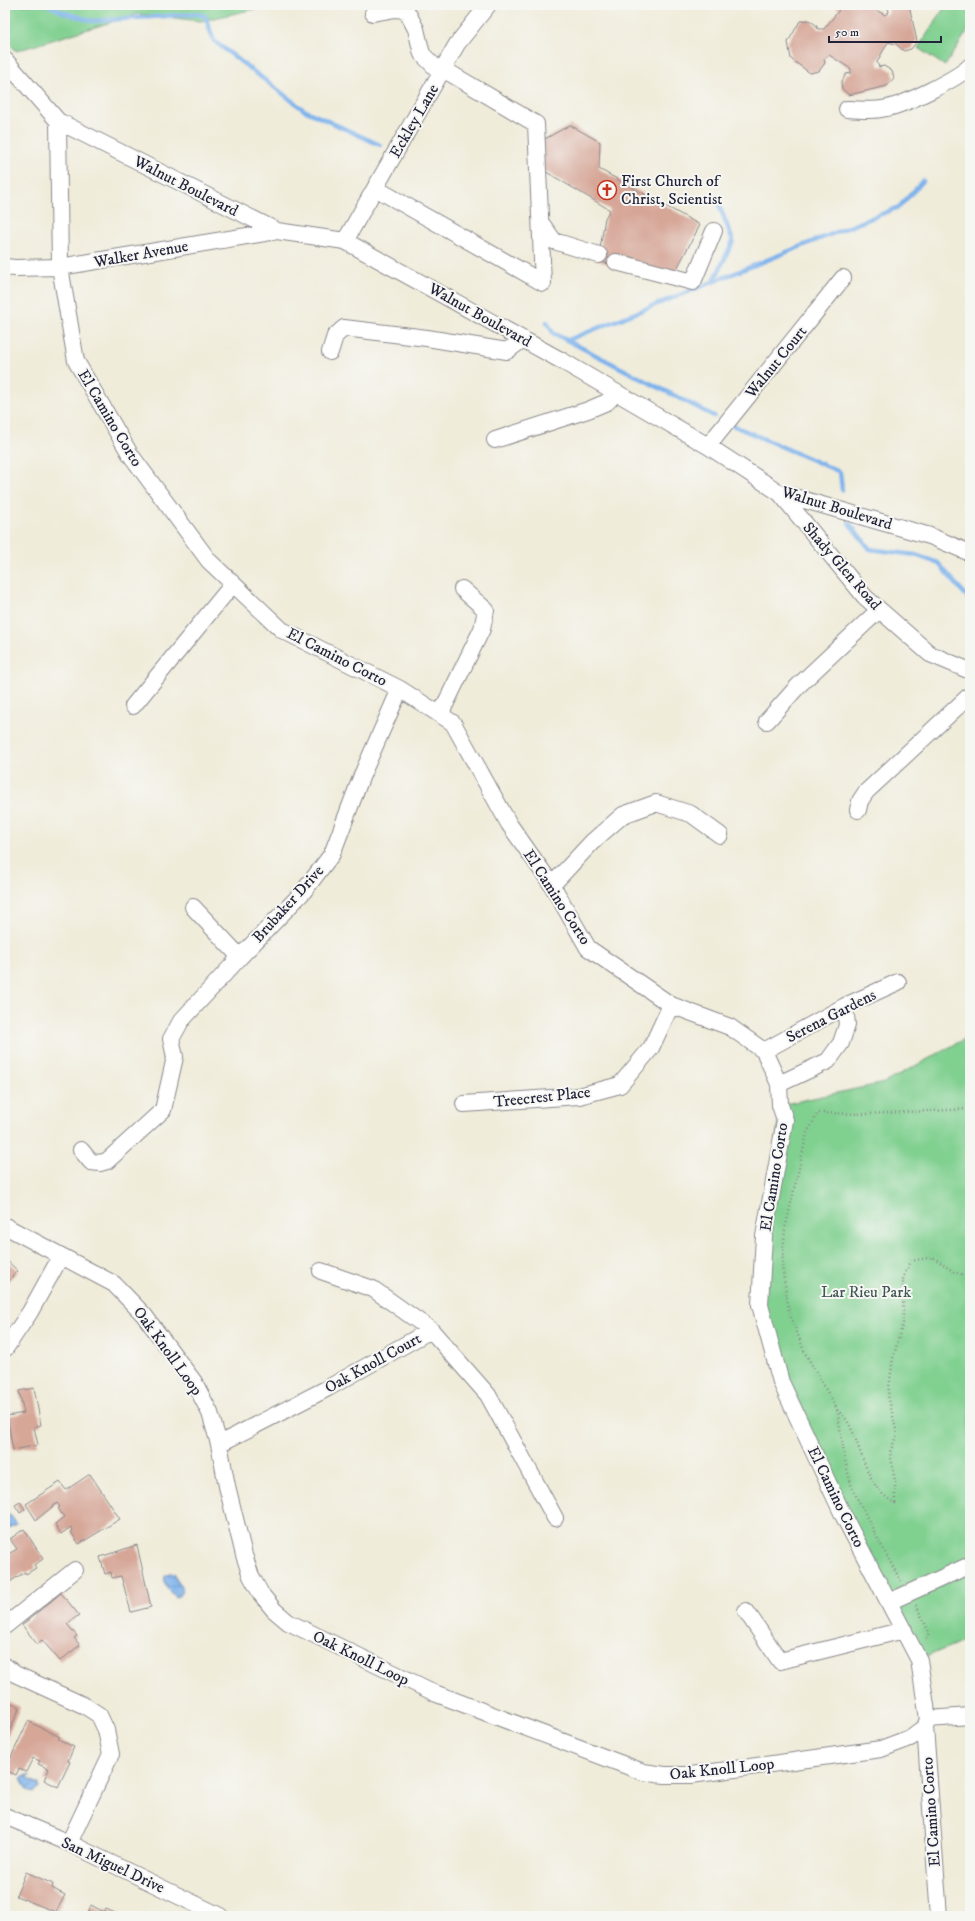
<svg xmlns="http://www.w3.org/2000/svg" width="975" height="1921" font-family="'IM FELL DW Pica',serif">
<defs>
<pattern id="water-waves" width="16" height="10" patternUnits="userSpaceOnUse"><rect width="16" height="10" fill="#7eb3ec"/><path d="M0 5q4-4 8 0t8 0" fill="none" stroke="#6791c0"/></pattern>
</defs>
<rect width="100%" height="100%" fill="#f6f6f2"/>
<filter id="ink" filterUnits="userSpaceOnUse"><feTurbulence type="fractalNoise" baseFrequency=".025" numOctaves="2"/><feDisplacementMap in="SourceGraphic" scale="8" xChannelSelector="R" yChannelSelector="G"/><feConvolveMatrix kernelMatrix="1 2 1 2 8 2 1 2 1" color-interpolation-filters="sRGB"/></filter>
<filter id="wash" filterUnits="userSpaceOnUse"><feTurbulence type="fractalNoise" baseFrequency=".012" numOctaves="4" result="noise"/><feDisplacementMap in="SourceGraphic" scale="16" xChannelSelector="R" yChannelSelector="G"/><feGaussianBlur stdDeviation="0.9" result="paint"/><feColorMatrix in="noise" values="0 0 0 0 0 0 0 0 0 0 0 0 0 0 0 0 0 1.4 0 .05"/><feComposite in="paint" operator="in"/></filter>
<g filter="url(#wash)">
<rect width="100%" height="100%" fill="#f0ecda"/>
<path fill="#80d090" stroke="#517966" d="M5,5h268l-72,16 -63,-7 -122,37 -11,-13z
M946,5h18l6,4v18l-25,39 -27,-18z
M970,1036v602l-51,22 -138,-278 -21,-77 20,-200 104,-22z"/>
<path fill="url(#water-waves)" stroke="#506a94" d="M6,1514l5,2 6,8 -11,6 -1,4z
M172,1573l3,2 3,9 3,2 2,5 -3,5 -4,1c-7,-6 -13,-12 -11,-21z
M30,1774l-2,5 11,5v3l-5,6 -7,-3 -6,-12z"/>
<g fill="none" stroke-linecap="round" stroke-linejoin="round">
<path stroke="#7eb3ec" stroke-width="4.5" d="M48,5l17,8 28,8 103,-7 9,2 9,25 90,69 76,35
M714,281l19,-40 -17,-44
M547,322l6,11 161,83
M568,340l331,-133 24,-26
M732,425l108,47 2,18
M849,523l21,26 45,6 23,8 32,37"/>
</g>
<g id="blocks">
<path fill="#d6a697" d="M835,5h32l18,10 4,-3 -1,-4 2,-3h19l8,36 -6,8 -7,2 -8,-7 -8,-2 -11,20 2,5 5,-1 8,5 2,7 -7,8 -38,9 -7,-6 -1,-6 5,-9 5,-1v-4l-22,-14 -5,4 1,4 -6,8 -9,2 -19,-14 -3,-17 12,-21 9,-1 7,5 2,4h6l15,-19z
M570,125l30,17 -1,27 101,56 -27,51 -58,-10 -17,-5 7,-43 5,-8 -67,-40v-30z
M5,1259l13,12 -13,13z
M34,1388l7,37 -7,2 4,18 -25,5 -6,-34 17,-3 -5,-22z
M90,1474l30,45 -41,25 -8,-12 2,-1 -2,-4 -10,7 -6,-10 9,-7 -6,-9 2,-1 -3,-4 -21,17 -10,-16 34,-22 6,8z
M20,1502l5,7 -5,4 -5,-8z
M24,1529l19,30 -9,6 2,3 -10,6 -1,-2 -20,13v-29l12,-7 -7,-10z
M137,1545l14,62 -20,5 -10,-36 -9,2 -1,-6 -6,2 -5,-17z
M61,1593l18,22 -12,9 10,12 -3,2 6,7 -20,16 -18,-21 -5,4 -15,-19z
M5,1700l15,7 -15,34z
M28,1721l32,16 -2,2 16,8 -6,14 2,1 -12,25 -14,-7 5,-11 -11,-5 2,-3 -7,-3 -7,14 -7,-3 -3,6 -11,-5z
M26,1872l27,12 -1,4 13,7 -9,17 -40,-16z
M91,1905l13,7 2,-3 16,7h-35z"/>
</g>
</g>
<g filter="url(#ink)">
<use href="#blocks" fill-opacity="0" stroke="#89878a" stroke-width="1"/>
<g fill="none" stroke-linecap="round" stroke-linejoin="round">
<defs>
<path id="minor" d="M373,13l22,-4 11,1 10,19 6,25 19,19
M5,60l53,61 219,110 68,10 219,121 144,84 72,47 150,43 40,17
M847,109c14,1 27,2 40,-1 17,-3 72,-30 83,-42
M58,121l2,146 16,94 54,93 79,107 73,69 118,59 53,34 56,101 43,61 36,63 83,57 59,22 34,24 15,33 1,21 5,15 -21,116 -4,69 21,77 63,135 75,143 9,59 -3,8 14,189
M375,188l168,95 -7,-159 -93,-55
M541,223l13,18 45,14
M345,241l112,-197 31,-39
M616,262l77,20 21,-51
M5,267l10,1 45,-1 217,-36
M330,352l5,-16 9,-8 83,10 80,13 16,-12
M495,440l93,-30 19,-8 9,-9
M708,446l135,-168
M780,493l85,104 65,57 40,17
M133,706l100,-122
M440,715l42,-86 4,-19 -24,-21
M767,721l31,-35 81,-76
M858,810l2,-9 6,-9 104,-97
M552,885l41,-44 30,-26 33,-12 35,11 29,21
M193,907l47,50
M764,1051l81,-45 53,-24
M779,1084l49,-23 13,-18 6,-18 -2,-19
M464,1104l115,-8 41,-11 31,-37 20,-43
M81,1150l10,12 9,1 7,-2 56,-51 12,-53 -4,-18 10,-18 59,-64 63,-65 29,-38 30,-79 38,-86
M5,1226l109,58 30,31 50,67 16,31 9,31 8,42 17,69 7,21 10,18 13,16 14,12 149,72 206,78 22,3h26l190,-26 29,-11 15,-11
M321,1271l52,18 58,41 57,65 67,123
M5,1349l25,-37 31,-56
M219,1444l109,-56 103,-58
M889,1602l81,-37
M746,1611l34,50 124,-31
M5,1626l70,-56
M5,1666l10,8 70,32 14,9 7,15 5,24 -42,89
M928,1719l42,-3
M5,1816l64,27 151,73"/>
</defs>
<use href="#minor" stroke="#89878a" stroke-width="18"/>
<path stroke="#89878a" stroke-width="2.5" stroke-dasharray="1 3" stroke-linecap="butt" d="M837,1410c4,4 10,9 12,14 14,27 17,64 46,79v-22l-5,-29 7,-18 -9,-39 5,-37 10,-35v-45l7,-17 23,-4 21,15 16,5
M901,1581l-17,-30 -32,-63 -7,-28 -8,-51 -32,-56 -16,-41 -7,-47 3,-36 22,-96 11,-20 48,1 104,-5
M916,1605l13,27 -3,9"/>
<use href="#minor" stroke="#fff" stroke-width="16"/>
</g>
</g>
<defs>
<symbol id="church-ring" viewBox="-11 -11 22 22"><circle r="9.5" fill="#f6f6f2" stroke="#c8321e" stroke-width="1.5"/><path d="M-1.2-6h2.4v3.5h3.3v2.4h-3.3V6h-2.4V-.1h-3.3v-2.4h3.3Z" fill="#c8321e"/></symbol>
</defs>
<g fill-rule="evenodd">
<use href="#church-ring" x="596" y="179" width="22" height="22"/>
</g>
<g text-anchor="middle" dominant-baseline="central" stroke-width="4" stroke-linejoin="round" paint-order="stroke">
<g font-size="16" fill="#22223b" stroke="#f6f6f2">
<text transform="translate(414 121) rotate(-60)">Eckley Lane</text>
<text transform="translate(186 186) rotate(27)">Walnut Boulevard</text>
<text transform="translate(141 254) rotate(-10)">Walker Avenue</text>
<text transform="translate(480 315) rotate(29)">Walnut Boulevard</text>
<text transform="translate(776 362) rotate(-51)">Walnut Court</text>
<text transform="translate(110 418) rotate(59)">El Camino Corto</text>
<text transform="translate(837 508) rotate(17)">Walnut Boulevard</text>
<text transform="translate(842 566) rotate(49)">Shady Glen Road</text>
<text transform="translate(337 657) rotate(27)">El Camino Corto</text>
<text transform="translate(557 897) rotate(57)">El Camino Corto</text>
<text transform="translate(288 904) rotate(-48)">Brubaker Drive</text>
<text transform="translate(831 1016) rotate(-27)">Serena Gardens</text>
<text transform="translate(542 1097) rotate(-6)">Treecrest Place</text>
<text transform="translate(774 1177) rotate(-81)">El Camino Corto</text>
<text transform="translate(168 1351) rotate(54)">Oak Knoll Loop</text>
<text transform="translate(373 1363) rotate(-29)">Oak Knoll Court</text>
<text transform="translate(836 1497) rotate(64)">El Camino Corto</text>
<text transform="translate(361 1658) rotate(26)">Oak Knoll Loop</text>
<text transform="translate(722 1769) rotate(-6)">Oak Knoll Loop</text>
<text transform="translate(931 1812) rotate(-94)">El Camino Corto</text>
<text transform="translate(113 1865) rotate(25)">San Miguel Drive</text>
</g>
<g font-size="16" fill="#22223b" stroke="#f6f6f2" text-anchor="start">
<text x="621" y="181">First Church of<tspan x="621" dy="18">Christ, Scientist</tspan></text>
</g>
<g font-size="16" fill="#3e5654" stroke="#f6f6f2">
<text x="866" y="1292">Lar Rieu Park</text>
</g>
</g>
<rect width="975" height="1921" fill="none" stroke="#f6f6f2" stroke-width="20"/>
<path d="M829 36v6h112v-6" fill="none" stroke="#22223b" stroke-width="2"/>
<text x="835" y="36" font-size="12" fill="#22223b" stroke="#f6f6f2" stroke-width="3" paint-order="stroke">50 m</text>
</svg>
